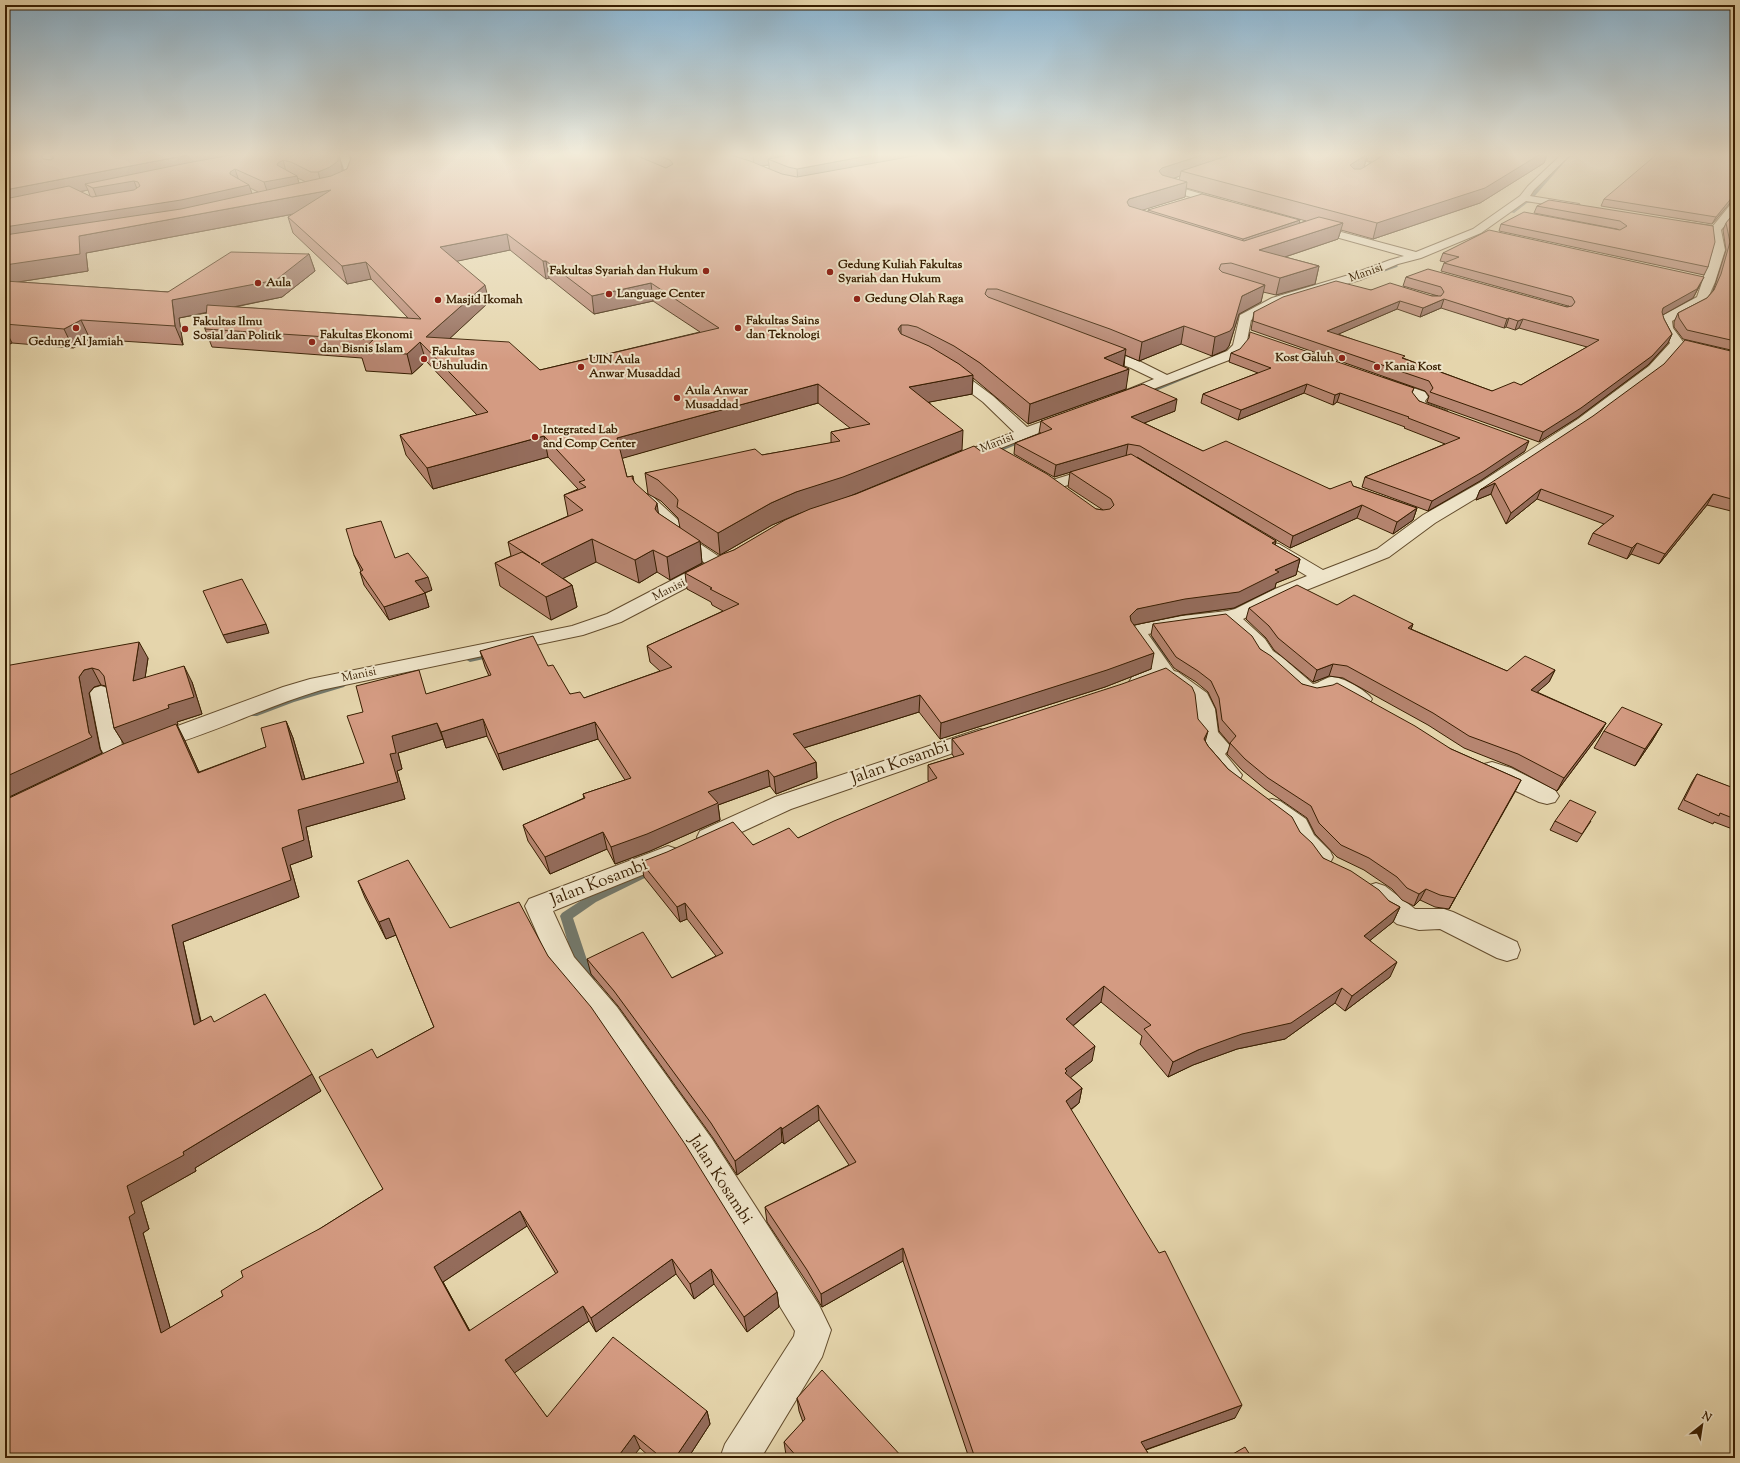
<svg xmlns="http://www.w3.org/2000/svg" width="1740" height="1463" font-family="'Sorts Mill Goudy',serif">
<rect width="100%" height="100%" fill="#e5d5ac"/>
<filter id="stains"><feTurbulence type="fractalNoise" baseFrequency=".005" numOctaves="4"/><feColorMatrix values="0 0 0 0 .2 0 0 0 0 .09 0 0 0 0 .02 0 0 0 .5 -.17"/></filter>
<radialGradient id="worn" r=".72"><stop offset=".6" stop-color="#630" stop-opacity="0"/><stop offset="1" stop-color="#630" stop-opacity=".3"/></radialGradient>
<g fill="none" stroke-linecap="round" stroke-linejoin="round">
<path fill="#73796c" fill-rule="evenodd" d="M1565,157l3,1 -35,40h-4v-2z
M1528,200l15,2 -16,1 -13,10 -4,-1 10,-9z
M1724,251l3,2 -9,38 -3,2 -3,-2 9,-38z
M1395,264l3,2 -1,1 -22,8 -3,-2z
M1211,365l5,1 -70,29 -5,-1z
M1053,426l3,2 -1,1 -54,22 -7,-2z
M1155,630l4,3 2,11 10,22 -2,2h-6l-11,-24 -1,-11z
M495,651l3,1 2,2 -2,2 -28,6 -5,-3 2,-2z
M341,682l5,3 -2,2 -50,15 -37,14h-6l-2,-2 2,-2 37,-14z
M651,866l4,1 2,3 -2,3 -59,29 -23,16 16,48 7,12 -2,4c-3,1 -6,2 -9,-1 -10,-8 -20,-51 -25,-65l2,-3 26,-17z"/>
<defs>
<path id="minor" d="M40,155h9l10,16 -2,2h-6z
M338,155h10c8,17 8,30 -13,35l-5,-3c3,-3 8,-4 11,-7 7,-6 1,-18 -3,-25z
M1361,155h12l-9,6 14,5 2,2 -21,12h-6l-2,-2 2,-2 14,-8 -14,-6 2,-4z
M1561,155h9l-36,35 -4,6 49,8 1,2 -1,2 -4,1 -49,-8 -45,32 -60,25 -23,6 -38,16 -80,24 -29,16 -5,26 -9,11 -115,44 -5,-1 -2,-3 2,-3 37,-15 -23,-11 -39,-15 -2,-3 2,-3h10l39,15 26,13 60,-24 6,-6 7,-30 32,-17 80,-24 38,-14 14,-4 -97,-27 -1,-2 1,-2h8l101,27 57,-23 47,-33 8,-10z
M1168,180l5,3 -2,2 58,17 1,2 -5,3 -65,-19 -2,-2z
M1735,203v10l-14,17 4,20 -10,32 -7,16 -6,7 -30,16 1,7 11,15 -25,29 -71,53 -95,63 -58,35 -46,34 -100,40 -46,22 22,20 8,12 10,7 30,26c7,-1 11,-6 18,-7 10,-1 35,13 41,22l-3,5c-14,3 -24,-5 -36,-12l-4,3 -16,3 -14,-4 -30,-28 -11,-7 -8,-13 -26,-23 -42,5 -34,6 26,37 4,1 29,21 8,16 3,23 13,15 -6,7 17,21 -3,6 -8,2 -8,-2 -21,-26 -1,-2 5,-7 -10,-12 -3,-25 -3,-7 -27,-22 -24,9 -7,-2 -3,-5 3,-5 20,-8 -23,-32 -1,-4 6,-7 7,-2 41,-8 45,-5 8,-2 40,-20 32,-13 -40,-24 -3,-4 3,-4 6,-1 6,1 44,26 54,-21 46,-34 58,-33 97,-63 71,-53 21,-23 -9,-15 -2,-8 1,-3 37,-20 16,-47 -2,-18 -27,-4 -5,-3 5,-3 29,4 18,-22z
M948,365l5,1 40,30 34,31 42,-15 5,1 2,3 -2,3 -116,46 -6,2 -6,-2 -2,-3 2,-3 68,-27 -31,-30 -40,-30 -2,-3 2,-3z
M1384,378l41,14 3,5 -3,4 1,2 21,8 2,3 -2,3 -5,1 -5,-1 -21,-8 -6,-8 3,-4 -34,-12 -2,-3 2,-3z
M1098,466l6,2 2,3 -2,3 -52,16 -6,-2 -2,-3 2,-3z
M645,494l6,1 26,24 3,4 -2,6 46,31 3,4 -3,4 -103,54 -38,13 -262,55c-57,17 -111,45 -168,60l-8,-2 -3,-5 3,-5 138,-51 27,-8 262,-53 35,-12 98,-51 -43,-29 -3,-4 3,-6 -25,-25 2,-4z
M101,686l7,2 4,5 10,52 8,5 3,5 -3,5c-12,4 -23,0 -29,-11l-11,-56 4,-5z
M980,729l8,2 3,5 -3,5 -197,68 -73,34 -9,3 -9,-3 -3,-6 3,-6 75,-34z
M1492,762l19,6 44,22 4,6 -4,6 -8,2 -8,-2 -55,-26 -3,-6 3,-6z
M1272,799l8,2 26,18 8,16 16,16 3,6 -3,6 -9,3 -9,-3 -16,-16 -8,-16 -24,-18 -4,-6 4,-6z
M668,846l9,3 3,6 -3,6 -124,50 21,46 43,50 95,132 107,166 12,25 -9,27 -61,101h-41l5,-14 69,-108 1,-5 -105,-172 -93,-136 -43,-51 -29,-66 4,-7z
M1376,883l9,3 30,23h29l9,3 64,30 3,8 -3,8 -10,3 -10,-3 -57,-29 -21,1 -22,-6 -30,-24 -4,-7 4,-7z"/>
</defs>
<use href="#minor" stroke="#634c2c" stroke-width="2"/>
<use href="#minor" fill="#eee4c9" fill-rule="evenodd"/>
</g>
<path fill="#b68570" stroke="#381e01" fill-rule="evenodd" d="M5,155l46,5 2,-2 -2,-3h288l3,12v4l5,-2 4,-10 -2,-4h1018l-3,12 8,-5 -5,-1 2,-6h178l-3,8 -64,40 -107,36 -32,-9 -3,9 -53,18 34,9 -4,18 -39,11 -13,-3 -2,10 -22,12 -10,32 -3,4 -14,6 -31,-12 -42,17 -14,-6 -1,12 2,22 -98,35 -49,-41 -6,-5 -1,16 -43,8 33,48 -118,48 138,-46 114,57 7,1 -35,-23 2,-15 -16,5 -40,-23 1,-11 26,-10h-2l2,-12 134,-10 -31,12 59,28 127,38 23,-3 64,22 -4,12 -20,14 -36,-16 -67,30 -152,-90 -1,-1 139,84 -1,4 25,14 -4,16 -20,8 -1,5 -41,20 -52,7 -48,10 17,44 -46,18 -165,52 -21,-27 -115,36 12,14 1,16 -41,16 -6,-8 -52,19 2,15 -70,31 -35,13 -8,-15 -57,25 -22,-33 -5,-16 61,-27 -1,-4 42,-14 -27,-41 -95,31 -16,-34 -41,12 -3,-9 -45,14 4,16 -5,2 8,28 -99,28 6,30 -22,8 9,32 -116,45 18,79 13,1 107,69 -126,77 1,3 -55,31 8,27 -6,4 27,95 53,-32 98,-68 62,-39 -6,-131 57,-31 -38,-92 -10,4 -21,-41 -7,-17 92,47 98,28 229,336 2,15 -32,25 -33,-48 -20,15 -18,-25 -80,58 -7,-11 -75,52 33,44 160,-6 3,13 -22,34h-37l-11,-10 -635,10 119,-714 -10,-16 -8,-42 -5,-1 -7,2 -5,6 11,56 2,4 -97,46v-133l143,-8 -3,20 47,4 10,32 -25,8 1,2 -1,1 8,16 14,31 67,-25 20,-26 7,17 12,41 59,-16 63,-69 62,-18 -4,-9 -5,-16 68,15 22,28 14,4 76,-27 -10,-9 -3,-16 76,-35 -11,-6 -1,-3 -24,-13 -2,-16 49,-23 73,-40 -9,4 -26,11 -52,30 -20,-13 2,21 -32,17 -13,-8 -18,11 -43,-21 -33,16 9,7 5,22 -26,13 -51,-34 -5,-23 16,-7 -3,-14 60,-26 -4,-21 14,-6 -30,-32 -115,32 -27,-34 -6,-20 77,-20 -51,-54 -14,13 -46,-3 -4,-13 -150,-11 -7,-18 1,-16 -27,5 4,27 -93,-6 -17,9 -61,-5 -7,3zM769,165v4l-7,-3zM1180,176l-1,4 -5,-2zM297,178l5,2 4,2 -7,1zM250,188l8,4 -6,2zM1186,188l120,33 -7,2 -151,-13v2l-6,-2 43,-13zM88,190l2,6 -10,-4zM294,214l-6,3 5,16 54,51 24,-5 37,39 -173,-11 47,-10 33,-26 -6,-17 -141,38 -150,-10 70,-11 -2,-18zM510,250l36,29 3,-1 45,36 59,-13 47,31 -160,38 -91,-31 40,-37 -32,-41zM818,403l32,25 -19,4v11l-69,12 -117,18 3,21 13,7 17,17 2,10 -21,-14 -25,-32 -1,-6 -6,1 -5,-19zM527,1226l29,48 -86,57 -27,-49z
M1735,155v47l-5,1 -18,21 -111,-18 3,-7z
M1537,206l176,20 -5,41 -4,8 -205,-44 2,-7 118,6 -2,-1 -83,-16z
M1735,212v139l-52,-12 -9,-12v-5l4,-9 29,-15 6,-7 3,-9 10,-32 -3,-20 3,-7z
M1443,253l257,32 -7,13 -31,16 2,5 8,15 -4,9 -20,22 -71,53 -38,24 -112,-40 2,-6 -4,-5 -174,-61 3,-18 117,-22 61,6h6l-35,-10 3,-9 161,30 2,-1h-1l-127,-35 3,-8 1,-1 -5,-1zM1441,308l63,20 2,-1 9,3 4,-2 68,19 -66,38 -29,6 -154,-57 59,-25 23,8z
M1735,352v160l-28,-7 -48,59 -28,-10 -4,5 -39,-15 5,-11 11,-9 -67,-25 -31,25 -15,-30 -15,6 4,-10z
M1231,353l183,35 -2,5 7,8 106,50 -45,30 -52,30 -66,-24 3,-10 80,-33 -41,-16 1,-1 -68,-25 -4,3 -29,-12 -66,27 -37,-17 2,-9 55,-21 -29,-11z
M354,555l41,3 37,32 -7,3 4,14 -40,13 -25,-35 -4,-13 1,-1z
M1337,605l76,19 -2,5 96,42 48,-1 -6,12 -12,10 69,31 -7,12 -42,56 -45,-24 -48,-19 -36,-23 -85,-47 -14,-2 -16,6 -39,-32 -8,-12 -20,-19 3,-11z
M1153,624l107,25 42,35 149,65 70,31 -72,129 -14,-2 -15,-7 -6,6 -12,-6 -10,-11 -28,-19 -27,-13 -22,-23 -8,-16 -42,-29 -23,-19 -15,-16 3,-10 -11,-13 -3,-22 -8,-17 -12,-10 -22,-14 -23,-33z
M1198,719l7,22 3,5 20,23 72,63 23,26 66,43 11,6 -7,15 -23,18 20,37 -45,34 -10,-8 -50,36 -48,10 -44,16 -25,12 -28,-33 2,-8 -41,-34 -28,24 19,35 -22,16 12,11 -3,15 -8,7 164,308 -89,32 5,8h-182l-66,-197 -81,46 -14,-23 -41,-62 -2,-15 84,-42 -30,-45 -35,24 -2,-2 -45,33 -24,-37 -95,-132 -27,-32 -4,-15 85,19 44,-22 -29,-37 -7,3 -36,-45 -3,-15 157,-24 131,-56 -1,-2v-15l26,-8 -2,-3v-15z
M1662,724l-10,17 -17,25 -41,-18 10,-17z
M1697,774l33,13 5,-11v54l-21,-8 -1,2 -35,-15 14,-27z
M1555,821h36l-14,21 -27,-12z
M797,1398l106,60h-115l-2,-3 -2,-13 19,-20 -4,-11z"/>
<path fill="#946c5b" stroke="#381e01" d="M188,155h79l-133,26 6,16 -41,6 -6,-15 -8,-4 3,6 -83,16v-16z
M338,155h1l3,12v8l-20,11 -4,-14z
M753,155h67l-52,4 1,6 -15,2z
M872,155h76l-150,28 -1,-14z
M1202,155h41l-62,16 -1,5 -20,7 -1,-12 3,-3z
M1366,155h1l-3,13 -18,12 4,-15z
M1539,155h8l-3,8 -64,40 -107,36 4,-16z
M283,160l4,15 10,1 4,14 -32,7 -5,-15 13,-17 1,-2z
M235,169l5,15 9,1 5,15 -249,44v-17l225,-53v-2z
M1187,182l-2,15 -58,18v-13l2,-3z
M331,190l5,16 -250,47 2,18 -83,13v-19l74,-29z
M1735,195v7l-5,1 -18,21 4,-7 17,-21z
M1300,220l-2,8 -57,19 2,-8z
M1343,223l-5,16 -83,28 4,-17z
M507,234l3,16 -66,14 -4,-17z
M309,254l6,17 -33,26 -103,21 4,27 -8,-19 -3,-26z
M543,261h3l3,17 -3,1z
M366,262l5,17 -24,5 -5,-18z
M1319,266l-4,18 -39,11 4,-17z
M1704,277l-11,21 -34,19 4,-9z
M651,283l2,18 -59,13 -2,-18z
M485,285l4,17 -57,53 -6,-18z
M1265,285l-4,17 -22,12 -10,32 -3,4 -14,6 3,-19 27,-41z
M1444,299l-3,9 -21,9 3,-9z
M1400,301l-3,8 -72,31 2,-9z
M1509,318l-3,9 -2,1 3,-9z
M1523,319l-4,9 -4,2 3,-9z
M81,320l9,19 -17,9 -9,-19z
M901,325v19l-3,-15z
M1184,326l-3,18 -42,17 3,-19z
M5,329l7,14 -7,3z
M1672,334l-4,9 -20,22 -71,53 -38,24 4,-10z
M420,342l6,19 -14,13 -5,-20z
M1126,349l-3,19 -19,-10z
M1129,369l-3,20 -98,35 2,-20z
M973,375l-1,19 -63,12v-19z
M818,384v19l-198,56 -3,-21z
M1307,384l-3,9 -66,27 3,-10z
M1340,393l-3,9 -4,3 2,-10z
M1177,399l-2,12 -46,18 2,-12z
M963,430l-1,20 -119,49 -45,15 -26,11 -52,30 -2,-22 53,-30 25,-11z
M544,436l4,21 -115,32 -6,-21z
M1529,441l-4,10 -45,30 -52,30 4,-10z
M1128,444l-2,12 -72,21 2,-12z
M1495,483l-4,11 -15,6 4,-10z
M1541,489l-4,10 -31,25 5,-11z
M1713,494l-6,11 -48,59 6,-10z
M657,503l3,21 -5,-15z
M1362,505l-5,13 -67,30 3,-12z
M1417,508l-4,12 -20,14 4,-12z
M592,539l4,23 -50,25 -5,-23z
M700,541l2,22 -32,17 -3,-23z
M1276,541l-4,15v-13z
M1637,543l-6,11 -4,5 5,-11z
M653,550l4,22 -18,11 -4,-23z
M1300,559l-4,16 -20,8 -1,5 -41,20 -52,7 -48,10 -7,7 3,-16 7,-7 138,-39z
M428,577l4,13 -13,5 -4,-14z
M572,585l5,22 -26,13 -5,-23z
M425,593l4,14 -40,13 -5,-13z
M266,624l3,9 -42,10 -4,-8z
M1413,624l-4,11 -1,-7z
M139,642l9,16 -6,40 -9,-17z
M1154,653l-3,16 -46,18 -165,52 1,-16z
M1333,664l-4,12 -16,6 4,-12z
M184,666l8,16 10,32 -25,8 1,2 -1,1 8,16 22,49 -83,-46 -10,-16 54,-23z
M92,668l9,17 -7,2 -5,6 11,56 2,4 -97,46v-22l84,-44 -10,-56 5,-7z
M1555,670l-6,12 -23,20 5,-12z
M920,695l-1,17 -125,39 -1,-17z
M483,719l4,17 -41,12 -5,-16z
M286,721l7,17 17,58 -8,-16z
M595,722l3,17 -95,31 -5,-16z
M437,723l6,16 -45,14 4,16 -5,2 8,28 -99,28 6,30 -22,8 9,32 -116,45 22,100 -11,-17 -22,-100 110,-77 16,-38 92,-56 2,-18z
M1606,723l-7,12 -42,56 7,-13z
M1662,724l-10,17 -17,25 10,-17z
M1208,731l-4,15v-7z
M816,762l1,16 -41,16 -2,-17z
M768,770l2,16 -52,19 2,15 -70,31 -35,13 -4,-17 97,-55z
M1521,780l-6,12 -66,117 6,-11z
M603,832l4,17 -57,25 -5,-17z
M1426,889l-6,11 -6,6 5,-12z
M685,903l2,16 -7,3 -3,-15z
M1400,907l-7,15 -36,29 7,-15z
M389,918l7,17 -10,4 -7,-17z
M1397,962l-7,15 -45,34 7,-15z
M1104,986l-3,16 -38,32 3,-15z
M1342,988l-7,15 -50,36 -48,10 -44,16 -25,12 5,-15 25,-12z
M1095,1046l-3,15 -27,21v-13z
M312,1074l9,17 -126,77 1,3 -55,31 8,27 -6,4 33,115 -15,-15 -32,-116 -2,-31z
M1082,1088l-3,15 -17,13 4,-15z
M818,1105l1,15 -35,24 -2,-15z
M781,1127l1,15 -45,33 -2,-14z
M520,1211l7,15 -84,56 35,64 -44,-79z
M903,1248v13l-81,46 -1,-13z
M672,1259l4,15 -80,58 -5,-14z
M711,1269l3,15 -20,15 -4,-15z
M777,1292l2,15 -32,25 -3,-15z
M583,1306l6,15 -76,53 -8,-14z
M1242,1405l-7,13 -99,35 5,-11z
M707,1411l3,13 -22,34h-13z
M634,1435l6,13 -8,10h-15z"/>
<path fill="#d49b82" stroke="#381e01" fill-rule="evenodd" d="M5,155h36l2,4 8,1 3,-2 -2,-3h136l-183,35z
M231,155h107v6l-8,6 -12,5h-7l-20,-10 -8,-2 -5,3 -1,2 20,11 -33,6 -29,-13 -5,3v2l19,11 -68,15 -176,27v-28l64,-13 23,11 42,-7 6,-4 -2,-4 -4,-1 -41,7 -8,-4 102,-21z
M350,155h285l31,13 7,-4 -3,-4 -13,-5h73l20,6 32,13 15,3 122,-22h283l-40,13 -3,3 3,4 25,7 -58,17 -2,3 2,4 115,35 75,-24 24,6 -84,27 60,16 -39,12 -49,-15 -10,1 -2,5 3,3 43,13 -23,11 -9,31 -3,4 -15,6 -31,-11 -42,16 -32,-13 -113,-40h-10l-2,5 3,3 138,52 -22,9 25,11 -99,35 -50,-41 -26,-17 -37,-19 -9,-2h-7l-3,4 3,5 28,12 30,18 14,11 -64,12 54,43 -120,47 -47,15 -25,11 -53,30 -41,-26 1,-7 -3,-4 -17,-16 -13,-7 110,-24 7,6 78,-14 -9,-9 39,-8 -52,-40 -201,54 10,39 6,-1 -1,2 3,5 22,20 -2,6 3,4 42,28 -33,16 -14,-7 -18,10 -43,-21 -51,25 31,21 -26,12 -51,-34 27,-11 18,11 -32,-21 75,-32 -19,-15 22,-8 -7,-5 6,-2 -41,-44 -117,32 -27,-33 88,-23 -68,-70 -13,12 -47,-2 13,-12 -168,-11 2,-24 214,14 -55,-57 -24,4 -54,-49 43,-27 -252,46 1,18 -75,11v-30l176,-26 150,-33 16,-7 4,-11zM507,234l36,27h3l46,35 59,-13 68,45 -179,42 -31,-28 -83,-5 59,-52 -45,-38z
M790,155h82l-75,14 -9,-2 -20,-8z
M1230,155h136l-16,10 4,4h7l23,-14h155l-54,33 -108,35 -196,-52z
M1656,155h79v40l-2,1 -17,21 -112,-18z
M1202,194l98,26 -57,19 -95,-29z
M1549,200l164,26 2,16 -7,25 -207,-43 23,-12 96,18 7,-4 -7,-5 -83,-15z
M1735,212v129l-48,-11 -8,-12 -1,-5 29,-15 7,-8 7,-16 9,-32 -4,-19z
M1489,230l215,47 -7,12 -34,19 -1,4 2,7 8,15 -20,22 -71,52 -38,24 -113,-40 3,-4 -4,-7 -176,-60 1,-9 29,-15 53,-16 35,9 19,-7 42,13h9l3,-4 -3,-5 -35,-10 22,-8 139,38 5,-1 3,-4 -3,-5 -128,-34 15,-6 -16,-4zM1444,299l63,20 2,-1 9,3 5,-2 76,21 -78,45 -7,-3 -22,9 -90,-33 3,-2 -78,-25 73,-30 23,7z
M231,252l78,2 -33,26 -104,20 3,26 -94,-6 -17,9 -59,-5v-43l163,11z
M1250,332l164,56 -2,4 7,9 110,40 -45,30 -52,30 -67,-24 95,-39 -52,-20 1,-1 -69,-24 -5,2 -28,-11 -66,26 -38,-16 68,-26 -40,-15 9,-4 9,-11z
M1685,340l50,12v148l-22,-6 -48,60 -28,-11 -5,5 -39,-15 21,-17 -73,-27 -30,24 -16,-30 -15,7 113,-74 71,-52z
M1143,384l34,15 -46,18 72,34 23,-10 104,48 21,-8 2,5 64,22 -20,14 -35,-17 -69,31 -153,-90 -12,-2 -72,21 -41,-22 37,-14 -11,-8z
M974,446l8,6 15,-6 50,28 49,35 7,1 7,-1 4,-4 -3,-6 -41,-27 61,-18 145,87 -4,2 28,16 -25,11 4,2 -40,20 -54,7 -48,10 -7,7 1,5 23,32 -47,17 -166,53 -21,-28 -127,39 23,28 -42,15 -6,-7 -60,22 10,11 -71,31 -36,13 -8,-15 -58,25 -22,-32 62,-27 -2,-4 48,-16 -36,-56 -97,32 -15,-35 -42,13 -4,-9 -45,13 4,17 -6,1 8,28 -100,28 6,30 -22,8 9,32 -119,45 22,100 17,-9 3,6 51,-28 47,80 -129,78 1,3 -57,31 8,27 -6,4 32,116 62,-37 -2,-5 22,-14 -2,-6 80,-43 62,-39 -64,-112 53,-28 5,9 57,-31 -45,-109 -10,4 -21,-41 50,-21 42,68 69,-26 29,54 43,51 94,137 92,148 -33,25 -33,-48 -21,15 -18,-25 -81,59 -8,-12 -78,54 42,57 66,-80 94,74 -32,47h-13l-28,-23 -17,23h-612v-658l116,-55 55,-21 22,49 68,-26 -5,-19 25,-7 16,59 62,-17 -17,-47 16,-4 -7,-26 63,-16 7,24 65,-19 -11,-24 53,-15 15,30 5,-1 17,29 10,-2 4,6 88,-31 -25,-21 92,-42 -29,-15 2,-1 -27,-15 38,-19 11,-4 51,-30 25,-11 46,-15zM520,1211l38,61 -89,59 -35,-64z
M381,521l14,37 13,-5 20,24 -13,4 10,12 -41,14 -24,-35 3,-2 -9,-15 -8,-26z
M242,579l24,45 -43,11 -20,-44z
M1297,585l40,20 17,-10 59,29 -5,4 99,43 18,-15 30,14 -24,20 75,33 -42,55 -46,-24 -49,-18 -36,-23 -86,-47 -14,-2 -16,6 -39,-32 -9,-12 -20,-18z
M1226,614l26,22 8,13 11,7 31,28 15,4 16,-3 4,-2 78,43 36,23 70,31 -66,118 -15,-3 -14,-6 -7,5 -12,-6 -10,-11 -28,-19 -28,-13 -22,-22 -8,-17 -43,-28 -23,-19 -15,-16 6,-7 -14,-16 -3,-22 -8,-17 -13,-10 -22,-14 -23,-33z
M139,642l-6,39 51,-15 10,31 -26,8 1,3 -55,20 -10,-52 -5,-6 -7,-2 -8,2 -5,7 10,56 3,4 -87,40v-111z
M1166,668l26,19 3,7 3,25 10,12 -4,8 4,7 20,23 64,48 8,15 12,11 11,15 28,13 28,19 10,11 11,6 -36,29 33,26 -45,34 -10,-8 -51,35 -49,11 -44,16 -25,12 -29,-33 7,-4 -47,-39 -38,33 29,27 -30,23 2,2 -2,2 17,15 -16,13 93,152 6,-2 77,154 -101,37 10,16h-176l-72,-210 -82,46 -14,-24 -42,-63 91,-45 -38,-57 -36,24 -1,-2 -46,34 -24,-38 -97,-132 -27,-32 56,-27 29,46 51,-25 -38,-50 -8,4 -36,-45 26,-10 66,-30 20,23 36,-17 9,10 36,-17 103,-43 -9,-13 36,-11 -12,-15 170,-55z
M1622,707l40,17 -17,25 -41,-18z
M1697,774l34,13 4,-8v40l-15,-6 -1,3 -35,-16z
M1570,800l26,12 -14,22 -27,-13z
M822,1370l81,88h-105l-14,-16 21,-23 -8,-21z
M1245,1447l7,11h-26z"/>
<linearGradient id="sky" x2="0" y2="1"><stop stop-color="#89b5d3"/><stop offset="0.43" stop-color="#f3ecda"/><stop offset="1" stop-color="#f3ecda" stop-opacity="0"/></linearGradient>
<rect width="1740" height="360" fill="url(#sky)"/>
<g fill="#8f2418" stroke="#eee4c9" stroke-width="1.5">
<circle cx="706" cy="271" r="4"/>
<circle cx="830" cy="272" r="4"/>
<circle cx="258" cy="283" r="4"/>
<circle cx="609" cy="294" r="4"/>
<circle cx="857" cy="299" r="4"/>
<circle cx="438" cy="300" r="4"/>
<circle cx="76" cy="328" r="4"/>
<circle cx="738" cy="328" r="4"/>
<circle cx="185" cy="329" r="4"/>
<circle cx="312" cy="342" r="4"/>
<circle cx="1342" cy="358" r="4"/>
<circle cx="424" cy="359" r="4"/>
<circle cx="581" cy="367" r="4"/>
<circle cx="1377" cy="367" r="4"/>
<circle cx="677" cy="398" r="4"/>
<circle cx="535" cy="437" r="4"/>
</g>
<g text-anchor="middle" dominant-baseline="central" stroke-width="4" stroke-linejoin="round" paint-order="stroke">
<g font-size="12" font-weight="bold" fill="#381e01" stroke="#eee4c9" text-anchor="start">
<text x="838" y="265">Gedung Kuliah Fakultas<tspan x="838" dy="14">Syariah dan Hukum</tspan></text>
<text x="698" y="271" text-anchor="end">Fakultas Syariah dan Hukum</text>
<text x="266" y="283">Aula</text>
<text x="617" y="294">Language Center</text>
<text x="865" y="299">Gedung Olah Raga</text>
<text x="446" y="300">Masjid Ikomah</text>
<text x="746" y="321">Fakultas Sains<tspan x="746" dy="14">dan Teknologi</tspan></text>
<text x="193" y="322">Fakultas Ilmu<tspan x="193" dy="14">Sosial dan Politik</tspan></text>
<text x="320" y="335">Fakultas Ekonomi<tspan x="320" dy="14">dan Bisnis Islam</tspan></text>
<text x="76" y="342" text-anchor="middle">Gedung Al Jamiah</text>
<text x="432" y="352">Fakultas<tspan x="432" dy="14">Ushuludin</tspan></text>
<text x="1334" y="358" text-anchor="end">Kost Galuh</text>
<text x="589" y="360">UIN Aula<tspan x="589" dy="14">Anwar Musaddad</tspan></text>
<text x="1385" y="367">Kania Kost</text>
<text x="685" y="391">Aula Anwar<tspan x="685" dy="14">Musaddad</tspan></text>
<text x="543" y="430">Integrated Lab<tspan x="543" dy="14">and Comp Center</tspan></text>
</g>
<g font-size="12" fill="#381e01" stroke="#eee4c9">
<text transform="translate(1366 273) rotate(-20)">Manisi</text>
<text transform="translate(997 443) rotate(-22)">Manisi</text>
<text transform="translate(669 590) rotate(-27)">Manisi</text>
<text transform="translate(359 675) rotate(-12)">Manisi</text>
</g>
<g font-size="17" fill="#381e01" stroke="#eee4c9">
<text transform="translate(900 763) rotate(-19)">Jalan Kosambi</text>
<text transform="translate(599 883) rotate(-21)">Jalan Kosambi</text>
<text transform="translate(720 1180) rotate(57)">Jalan Kosambi</text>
</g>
</g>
<rect width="1740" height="1463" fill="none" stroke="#e5d5ac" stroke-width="20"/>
<rect x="6" y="6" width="1728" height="1451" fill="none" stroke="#381e01" stroke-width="2"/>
<rect x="10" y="10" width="1720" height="1443" fill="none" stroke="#381e01"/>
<g transform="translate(1702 1425) rotate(30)" stroke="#eee4c9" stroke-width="3" paint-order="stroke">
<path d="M0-3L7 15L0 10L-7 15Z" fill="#381e01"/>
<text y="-6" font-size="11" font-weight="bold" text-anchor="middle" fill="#381e01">N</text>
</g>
<rect width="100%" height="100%" filter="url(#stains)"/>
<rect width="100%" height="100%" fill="url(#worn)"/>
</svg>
